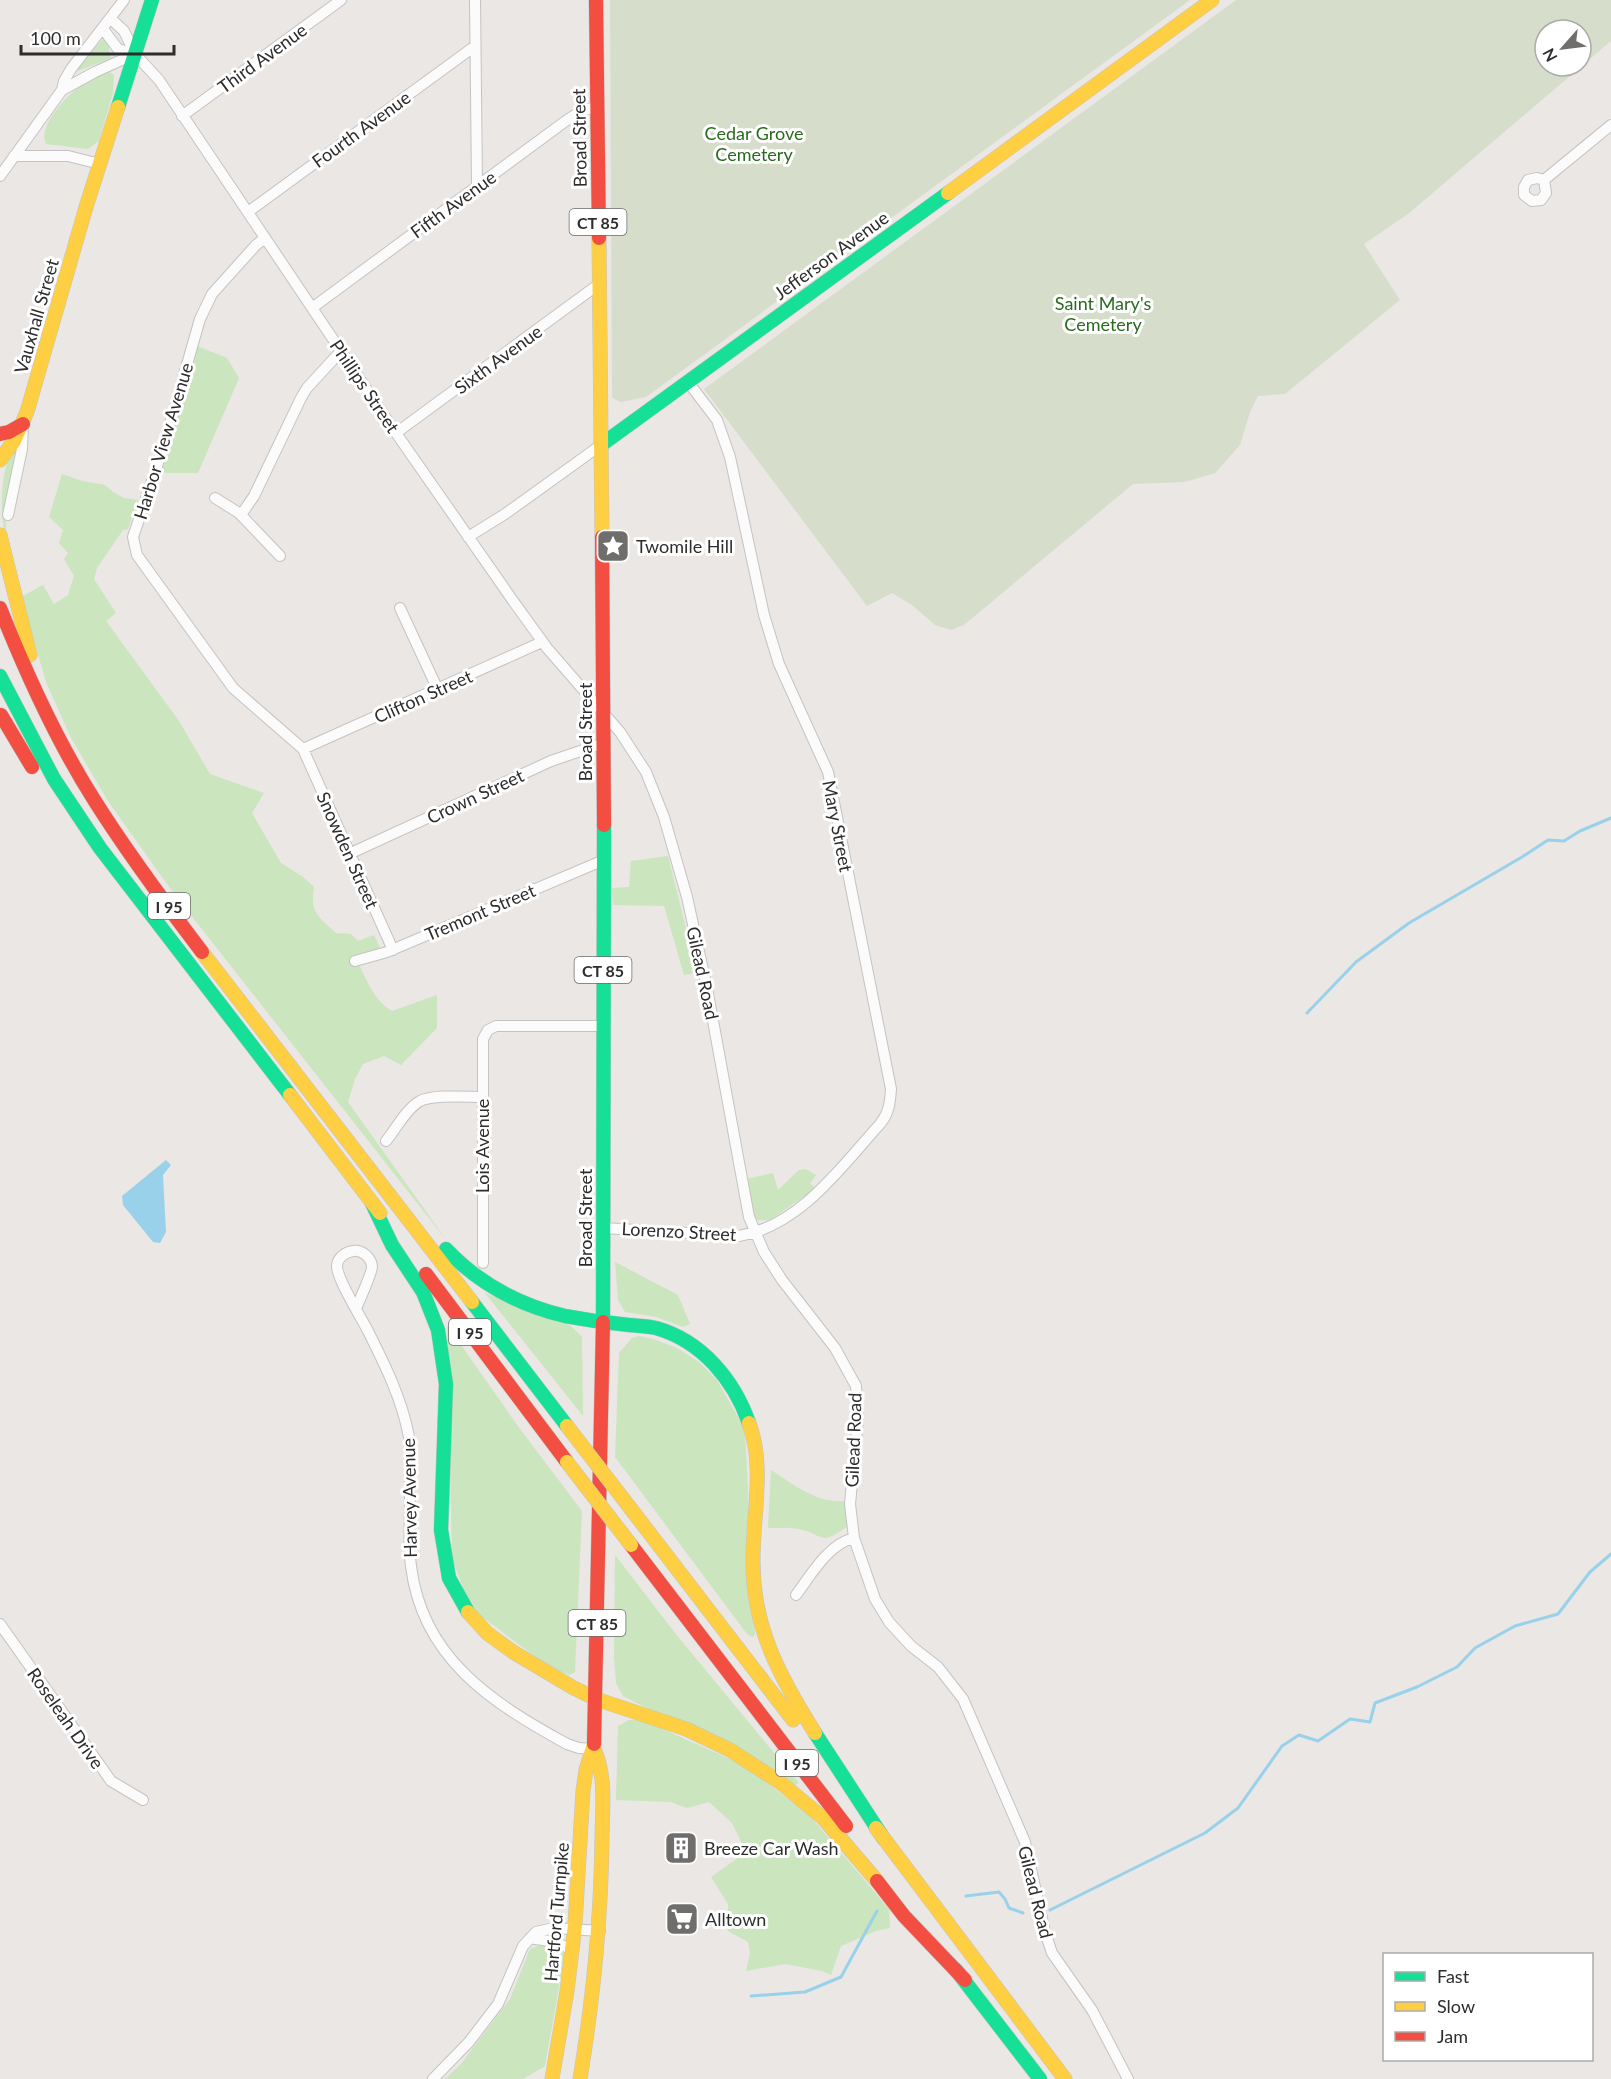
<svg xmlns="http://www.w3.org/2000/svg" width="1611" height="2079" font-family="Lato,sans-serif">
<rect width="100%" height="100%" fill="#eae7e4"/>
<path fill="#cbe5be" d="M105,37l2,2 4,19 -33,13 -1,-3z
M108,71l6,4 -1,18 -14,48 -11,8 -42,-5c-9,-15 17,-44 29,-54 10,-8 21,-14 33,-19z
M197,346l30,12 12,20 -41,95h-37z
M12,450h8c-5,16 -10,33 -13,49 -3,14 1,26 -2,38 -5,-29 -5,-60 7,-87z
M62,474l20,7 23,4 8,7 11,6 14,2 -10,29 -5,1 -26,38 -3,11 22,34 -10,8 73,100 31,53 54,19 -12,20 29,50 22,14 11,10c-4,26 4,29 22,46l15,1 7,7 16,-6 6,13 -21,16c8,18 16,37 33,47l45,-16v33l-36,37 -17,-9 -21,8 -8,15 -7,23 99,139 -275,-350 -64,-90 -37,-63 -25,-56 -25,-85 22,-12 11,19 14,-9 6,-19 -10,-17 4,-6 -9,-10 4,-13 -14,-13z
M668,856l29,117 -13,2 -20,-69 -51,-1 -1,-17 17,-1 2,-26z
M806,1169l10,6 -6,8 5,6 -45,31h-13l-3,-5 -7,-36 26,-6 5,17 21,-20z
M615,1262l63,33 12,29 -7,3 -27,-10 -31,-5 -7,-12z
M485,1293l85,32 12,12 1,79z
M447,1325l73,104 62,82 -7,161 -6,3 -19,-7 -70,-53 -15,-22 -13,-35z
M639,1336l14,3 24,9 22,14 18,18 28,49 10,206 -3,2 -5,-3 -132,-177 4,-104 13,-15z
M771,1470c22,14 46,34 74,31l3,25c-30,21 -21,9 -50,3 -9,-2 -20,-1 -30,-1z
M615,1555l60,78 124,150 -4,2 -172,-89 -7,-13 -2,-27z
M629,1720h13l102,45 66,51 79,93 1,19 -14,3 -35,15 -10,29 -9,-4 -37,-7 -39,7 4,-18 -2,-11 -20,-11v-27l-17,-27 35,-25 -14,-29 -23,-21 -22,6 -16,-6 -55,-2 2,-74z
M543,1944l17,5 5,5 -20,112 -22,13h-78l16,-15 49,-65 20,-50z"/>
<path fill="#d6decb" fill-rule="evenodd" d="M610,0h580l-544,397 -25,5 -9,-4z
M1236,0h375v41l-203,173 -44,30 36,56 -115,94 -27,2 -8,16 -10,33 -25,28 -30,9 -52,2 -169,141 -13,5 -16,-5 -23,-20 -20,-12 -25,13 -163,-217zM1545,30h36v36h-36z"/>
<path fill="#99d1ea" d="M166,1160l5,5 -8,10 3,57 -6,11 -7,-1 -30,-37 -1,-9z"/>
<g fill="none" stroke-linecap="round" stroke-linejoin="round">
<path stroke="#99d1ea" stroke-width="3" d="M1307,1013l49,-51 53,-39 113,-66 26,-17 16,1 16,-10 31,-13
M966,1896l33,-4 6,7 4,9 14,5
M1050,1910l155,-77 33,-25 44,-62 17,-11 19,6 32,-22 20,3 5,-19 42,-16 40,-20 18,-19 40,-22 43,-12 32,-42 21,-18
M751,1996l54,-4 36,-15 36,-66"/>
<defs>
<path id="street" d="M475,0l2,186
M111,19l13,12 11,23
M103,29l15,20 17,5 24,26 237,353 115,165 36,50 73,84 26,40 18,45 23,80 20,91 42,229 15,35 18,28 53,68 21,38 2,33 -8,85 4,34 21,61 14,23 22,24 27,21 25,32 62,143 20,90 7,21 40,57 36,69
M62,90l33,-18 40,-18
M182,116l159,-116
M14,156h54l32,8
M0,176l62,-86 2,-9 7,-12 53,-69
M1544,180l2,13 -5,7 -9,1 -8,-6v-8l4,-7 9,-2 7,2 67,-55
M248,212l227,-166
M265,238l-9,7 -44,49 -12,25 -36,126 -31,92 4,18 96,133 70,61 90,201
M312,308l255,-188 16,-10 14,-3
M396,433l203,-149
M215,498l24,15 41,43
M8,515l14,-66 1,-25
M241,515l13,-19 47,-98 6,-10 34,-37
M468,537l37,-23 96,-69
M400,608l38,82
M303,749l239,-107
M349,854l202,-93 53,-18
M355,961l32,-9 217,-92
M386,1141c10,-12 20,-32 34,-40 14,-7 46,-4 62,-4
M603,1228l136,8c61,-10 102,-69 141,-112 9,-11 10,-21 11,-35l-63,-317 -49,-108 -15,-49 -34,-158 -13,-37 -29,-38
M483,1263v-224l5,-9 8,-4h108
M356,1309c3,-8 16,-36 16,-42 0,-5 -3,-9 -6,-12 -4,-3 -8,-5 -13,-4 -7,1 -15,6 -16,14 -1,13 24,52 31,66 17,34 34,68 41,106 1,23 1,46 1,69 0,20 -2,40 1,60 11,92 81,137 156,178l12,4 15,1
M796,1595c15,-20 32,-51 58,-57
M0,1624l111,157 32,19
M530,1938c16,3 29,3 42,13
M433,2079l36,-37 29,-38 25,-58 13,-14 18,-4 46,3"/>
<path id="fast" d="M118,107l34,-107
M601,445l347,-252
M0,676l54,103 46,69 190,247
M372,1203l20,42 31,47 15,38 8,54 -5,146 8,48 19,34
M446,1249c32,34 73,56 119,67 21,4 42,7 64,9 9,1 18,1 27,3 46,13 78,52 93,95
M472,1302l95,124
M603,1322l1,-497
M815,1733l69,106
M956,1970l84,109"/>
<path id="slow" d="M948,193l264,-193
M599,238l3,299
M0,460l14,-19 13,-29 59,-205 32,-100
M0,535l30,120
M202,952l270,350
M290,1095l90,118
M749,1423c16,43 4,91 4,136 -1,68 27,118 62,174
M631,1509l162,211
M468,1612l19,21 26,19 59,35 24,12 90,30 44,21 51,33 42,35 54,63
M876,1828l189,251
M552,2079l15,-88 8,-66 8,-134 3,-21 8,-26
M580,2079c13,-79 21,-159 22,-239 0,-31 5,-62 -8,-91"/>
<path id="jam" d="M596,0l3,238
M0,434l9,-2 14,-8
M602,537l2,288
M0,608c26,65 55,130 93,190 33,53 71,104 109,154
M1,715l31,52
M426,1274l141,188
M631,1545l215,281
M594,1744l9,-422
M877,1881l27,35 61,64"/>
</defs>
<use href="#street" stroke="#c4c3c4" stroke-width="12"/>
<use href="#fast" stroke="#c4c3c4" stroke-width="15"/>
<use href="#slow" stroke="#c4c3c4" stroke-width="15"/>
<use href="#jam" stroke="#c4c3c4" stroke-width="15"/>
<use href="#street" stroke="#fcfbfb" stroke-width="10"/>
<use href="#fast" stroke="#16e098" stroke-width="14"/>
<use href="#slow" stroke="#ffcf43" stroke-width="14"/>
<use href="#jam" stroke="#f24e42" stroke-width="14"/>
<defs>
<path id="slow-bridge" d="M567,1426l64,83
M567,1462l64,83"/>
</defs>
<use href="#slow-bridge" stroke="#c6c4c3" stroke-width="15" stroke-linecap="butt"/>
<use href="#slow-bridge" stroke="#ffcf43" stroke-width="14"/>
</g>
<defs>
<symbol id="sight-square" viewBox="-11 -11 22 22"><rect x="-9" y="-9" width="18" height="18" rx="4" fill="#6f6e6d" stroke="#fff"/><path d="M0-6L1.8-2.2L6-1.7L2.9 1.2L3.7 5.4L0 3.3L-3.7 5.4L-2.9 1.2L-6-1.7L-1.8-2.2Z" fill="#fff"/></symbol>
<symbol id="building-square" viewBox="-11 -11 22 22"><rect x="-9" y="-9" width="18" height="18" rx="4" fill="#6f6e6d" stroke="#fff"/><path d="M-4-6H4V6H1V3H-1V6H-4ZM-2.5-4.3h1.7v1.8h-1.7ZM.8-4.3h1.7v1.8H.8ZM-2.5-1h1.7V.8h-1.7ZM.8-1h1.7V.8H.8Z" fill="#fff"/></symbol>
<symbol id="supermarket-square" viewBox="-11 -11 22 22"><rect x="-9" y="-9" width="18" height="18" rx="4" fill="#6f6e6d" stroke="#fff"/><path d="M-6-5.5h2.5l.6 2H6L4.5 2H-2.5L-4.4-4H-6ZM-1.5 3.2a1.3 1.3 0 1 0 .1 0ZM3 3.2a1.3 1.3 0 1 0 .1 0Z" fill="#fff"/></symbol>
</defs>
<g fill-rule="evenodd">
<use href="#sight-square" x="594" y="527" width="38" height="38"/>
<use href="#building-square" x="662" y="1829" width="38" height="38"/>
<use href="#supermarket-square" x="663" y="1900" width="38" height="38"/>
</g>
<g text-anchor="middle" dominant-baseline="central" stroke-width="6" stroke-linejoin="round" paint-order="stroke">
<g fill="#fff" stroke="#6c6c6c" stroke-width="1.5">
<rect x="569.5" y="209" width="57" height="26" rx="4.5"/>
<rect x="148" y="893" width="42" height="26" rx="4.5"/>
<rect x="574.5" y="957" width="57" height="26" rx="4.5"/>
<rect x="449" y="1319" width="42" height="26" rx="4.5"/>
<rect x="568.5" y="1610" width="57" height="26" rx="4.5"/>
<rect x="776" y="1750" width="42" height="26" rx="4.5"/>
</g>
<g font-size="16" font-weight="bold" fill="#2d2d2d">
<text x="598" y="222">CT 85</text>
<text x="169" y="906">I 95</text>
<text x="603" y="970">CT 85</text>
<text x="470" y="1332">I 95</text>
<text x="597" y="1623">CT 85</text>
<text x="797" y="1763">I 95</text>
</g>
<g font-size="18" fill="#2d2d2d" stroke="#fff">
<text transform="translate(262 58) rotate(-36)">Third Avenue</text>
<text transform="translate(361 129) rotate(-36)">Fourth Avenue</text>
<text transform="translate(579 138) rotate(-91)">Broad Street</text>
<text transform="translate(453 204) rotate(-36)">Fifth Avenue</text>
<text transform="translate(831 255) rotate(-36)">Jefferson Avenue</text>
<text transform="translate(36 316) rotate(-74)">Vauxhall Street</text>
<text transform="translate(498 359) rotate(-36)">Sixth Avenue</text>
<text transform="translate(365 386) rotate(56)">Phillips Street</text>
<text transform="translate(163 441) rotate(-73)">Harbor View Avenue</text>
<text transform="translate(423 696) rotate(-24)">Clifton Street</text>
<text transform="translate(585 732) rotate(-90)">Broad Street</text>
<text transform="translate(475 796) rotate(-25)">Crown Street</text>
<text transform="translate(838 826) rotate(79)">Mary Street</text>
<text transform="translate(348 850) rotate(66)">Snowden Street</text>
<text transform="translate(480 912) rotate(-23)">Tremont Street</text>
<text transform="translate(703 973) rotate(78)">Gilead Road</text>
<text transform="translate(482 1146) rotate(-90)">Lois Avenue</text>
<text transform="translate(585 1218) rotate(-90)">Broad Street</text>
<text transform="translate(679 1231) rotate(3)">Lorenzo Street</text>
<text transform="translate(853 1440) rotate(-88)">Gilead Road</text>
<text transform="translate(409 1498) rotate(-91)">Harvey Avenue</text>
<text transform="translate(66 1718) rotate(55)">Roseleah Drive</text>
<text transform="translate(1036 1892) rotate(76)">Gilead Road</text>
<text transform="translate(556 1912) rotate(-85)">Hartford Turnpike</text>
</g>
<g font-size="18" fill="#296a1d" stroke="#fff">
<text x="754" y="133">Cedar Grove<tspan x="754" dy="21">Cemetery</tspan></text>
<text x="1103" y="303">Saint Mary's<tspan x="1103" dy="21">Cemetery</tspan></text>
</g>
<g font-size="18" fill="#2d2d2d" stroke="#fff" text-anchor="start">
<text x="636" y="546">Twomile Hill</text>
<text x="704" y="1848">Breeze Car Wash</text>
<text x="705" y="1919">Alltown</text>
</g>
</g>
<rect x="1383" y="1953" width="210" height="108" fill="#ffffff" stroke="#ababab" stroke-width="1.5"/>
<rect x="1395" y="1972" width="30" height="9" fill="#16e098" stroke="#ababab" stroke-width="1.5"/>
<text x="1437" y="1983" font-size="18" fill="#2d2d2d">Fast</text>
<rect x="1395" y="2002" width="30" height="9" fill="#ffcf43" stroke="#ababab" stroke-width="1.5"/>
<text x="1437" y="2013" font-size="18" fill="#2d2d2d">Slow</text>
<rect x="1395" y="2032" width="30" height="9" fill="#f24e42" stroke="#ababab" stroke-width="1.5"/>
<text x="1437" y="2043" font-size="18" fill="#2d2d2d">Jam</text>
<g transform="translate(1563 48) rotate(242)"><circle r="28" fill="#ffffff" stroke="#ababab" stroke-width="1.5"/>
<path d="M0-4.5L10 22L0 15L-10 22Z" fill="#6f6e6d"/>
<text y="-9" font-size="16" font-weight="bold" text-anchor="middle" fill="#2d2d2d">N</text>
</g>
<path d="M21 45v9h153v-9" fill="none" stroke="#2d2d2d" stroke-width="3"/>
<text x="30" y="45" font-size="18" fill="#2d2d2d" stroke="#ffffff" stroke-width="4.5" paint-order="stroke">100 m</text>
</svg>
